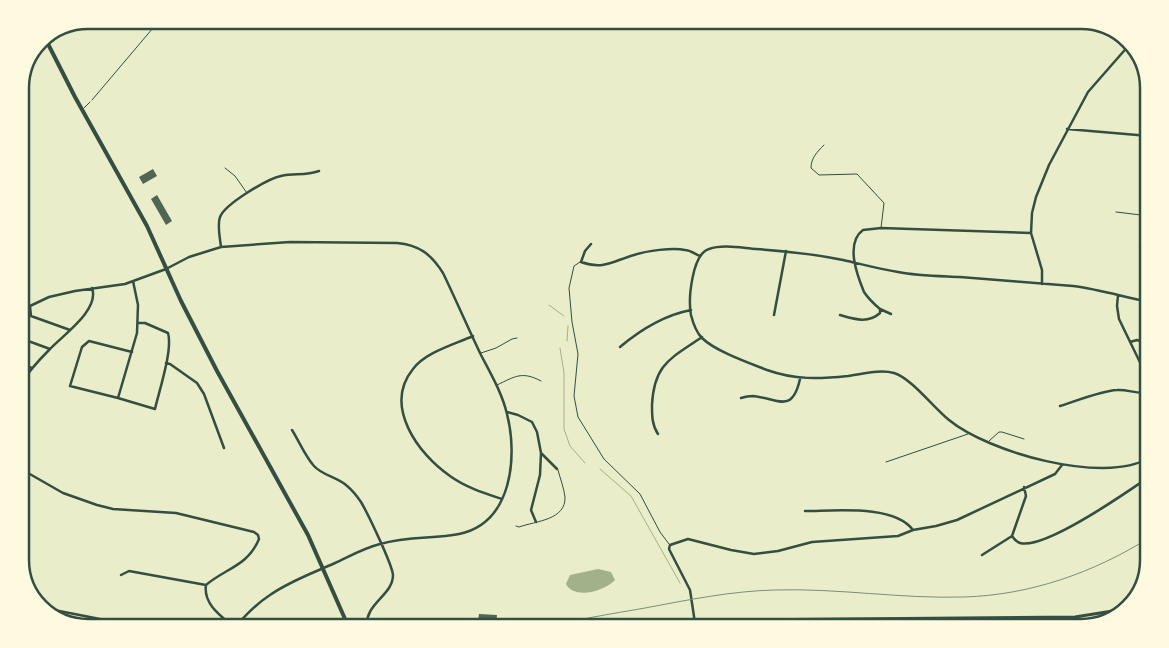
<svg xmlns="http://www.w3.org/2000/svg" width="1169" height="648" font-family="Georgia,serif">
<rect width="100%" height="100%" fill="#e9edc9"/>
<path fill="#a3b18a" d="M598,569l13,3 4,8c-10,11 -41,20 -49,4l4,-9z"/>
<g fill="none" stroke-linecap="round" stroke-linejoin="round">
<path stroke="#a3b18a" stroke-width="1" d="M549,305l15,11
M567,341l1,-15
M560,348l4,25v56l6,17 15,17
M600,469l31,27 49,87
M1080,628h3"/>
</g>
<path fill="#4f6655" d="M153,169l4,7 -14,8 -4,-7z
M157,195l15,26 -6,4 -15,-26z
M479,614l18,1 -1,13h-90v-3h6l1,-3 10,2v-5l55,2z"/>
<g fill="none" stroke-linecap="round" stroke-linejoin="round">
<path stroke="#344e41" stroke-width="1" d="M92,100l61,-72 12,-8"/>
<path stroke="#344e41" stroke-width="1" d="M84,108l6,-6
M824,145c-7,7 -13,13 -13,23l8,7 38,-1 27,29 -3,25
M225,168l10,8 12,17
M1116,212l33,4
M580,262l-6,4 -5,22 3,34 6,32 -4,42 4,21 26,42 36,35 20,38 9,12
M481,353l15,-5 16,-9 5,-1
M497,385c19,-9 25,-14 44,-4
M989,441l10,-9h3l22,7
M886,462l82,-28
M516,526l3,1c17,-6 47,-7 46,-30 -1,-9 -5,-19 -7,-27"/>
<path stroke="#344e41" stroke-width="2.5" d="M1067,129l82,7
M591,244l-6,7 -4,11c23,8 32,-1 53,-7 12,-4 39,-8 51,-5 5,0 10,4 15,6
M1140,246h9
M221,247c-1,-9 -4,-22 -1,-30 5,-13 47,-38 61,-41 14,-3 24,0 38,-5
M1042,284v-14l-11,-37 1,-20 4,-16 13,-32 39,-73 42,-48
M1118,295l-1,11 2,13 30,62
M1149,302c-25,-5 -51,-13 -76,-16 -38,-3 -75,-6 -113,-9 -21,-1 -42,-1 -62,-5 -19,-3 -37,-8 -55,-12 -29,-6 -59,-9 -87,-11 -14,-1 -33,-5 -47,0 -17,5 -21,50 -18,66 2,8 5,17 11,23 13,13 47,25 65,32 28,10 52,9 81,6 15,-2 32,-7 46,-3 17,5 40,35 55,47 39,32 154,65 200,38
M30,306l1,10 39,14
M880,309l11,5
M20,315l10,-9 19,-9 26,-6 50,-7 41,-15 23,-12 32,-10 69,-5 107,1c22,2 34,11 46,30 13,27 25,55 38,82 10,19 21,38 26,59 11,43 5,109 -48,120 -26,5 -51,2 -79,10 -16,4 -30,12 -45,19 -22,10 -45,18 -65,32 -14,9 -25,21 -36,33
M774,315l12,-64
M840,315c14,4 28,9 40,-2v-4c-6,-5 -12,-11 -16,-17 -7,-17 -19,-49 -1,-62l18,-2 150,5
M473,336c-20,9 -47,16 -60,33 -30,37 5,85 37,107 15,11 34,17 52,23
M20,338l30,11
M1130,342l7,-2 12,4
M620,347c19,-16 45,-32 71,-37
M132,352l-43,-11 -7,6 -12,39 48,12 37,11c4,-18 18,-59 13,-76l-23,-10h-7
M166,363l4,1 27,19 7,11 20,54
M20,364l12,4
M20,385c8,-13 19,-25 30,-36 13,-14 50,-39 42,-61
M118,398l19,-65 1,-28 -5,-24
M741,398c3,-1 8,-2 12,-2 24,2 39,19 47,-17
M1060,406c16,-5 41,-15 57,-16 11,-1 21,5 32,2
M507,412l11,3 14,7 5,10 4,21 16,16
M292,430c7,11 13,26 22,36 8,9 22,11 32,19 6,5 11,11 15,17 7,12 31,62 32,73 0,21 -29,28 -26,53
M658,434c-6,-9 -6,-18 -6,-29 2,-42 20,-47 50,-68
M20,470l8,3 35,20 34,12 16,4 63,4 78,19 4,3 1,4c-11,27 -33,29 -53,46 -3,19 15,31 28,42
M805,511c28,0 89,-7 108,19
M536,522l-5,-12 9,-35 1,-22
M1012,536c2,3 4,6 8,7 25,7 107,-51 129,-66
M982,555l30,-19 14,-40 -2,-9
M121,575l8,-4 77,14
M39,604l15,6
M59,620l-5,-10 51,10 32,1
M695,623l-5,-33 -21,-41 1,-4 18,-6 43,11 23,4 24,-3 34,-9 86,-6 15,-6 23,-4 21,-6 98,-46 7,-9"/>
<path stroke="#344e41" stroke-width="3" d="M661,628l34,-5 46,-3 334,-3 50,-8"/>
<path stroke="#344e41" stroke-width="4" d="M45,38l30,59 72,129 34,75 36,70 91,164 41,93"/>
<path stroke="#7c8e77" stroke-width="1" d="M545,628c32,-9 66,-14 100,-20 43,-8 86,-17 130,-18 63,-2 126,9 189,7 66,-2 129,-24 185,-59"/>
</g>
<path d="M0 0H1169V648H0ZM88 29H1081A59 59 0 0 1 1140 88V560A59 59 0 0 1 1081 619H88A59 59 0 0 1 29 560V88A59 59 0 0 1 88 29Z" fill="#fefae0" fill-rule="evenodd"/>
<path fill="none" stroke="#344e41" stroke-width="2.5" d="M88 29H1081A59 59 0 0 1 1140 88V560A59 59 0 0 1 1081 619H88A59 59 0 0 1 29 560V88A59 59 0 0 1 88 29Z"/>
</svg>
